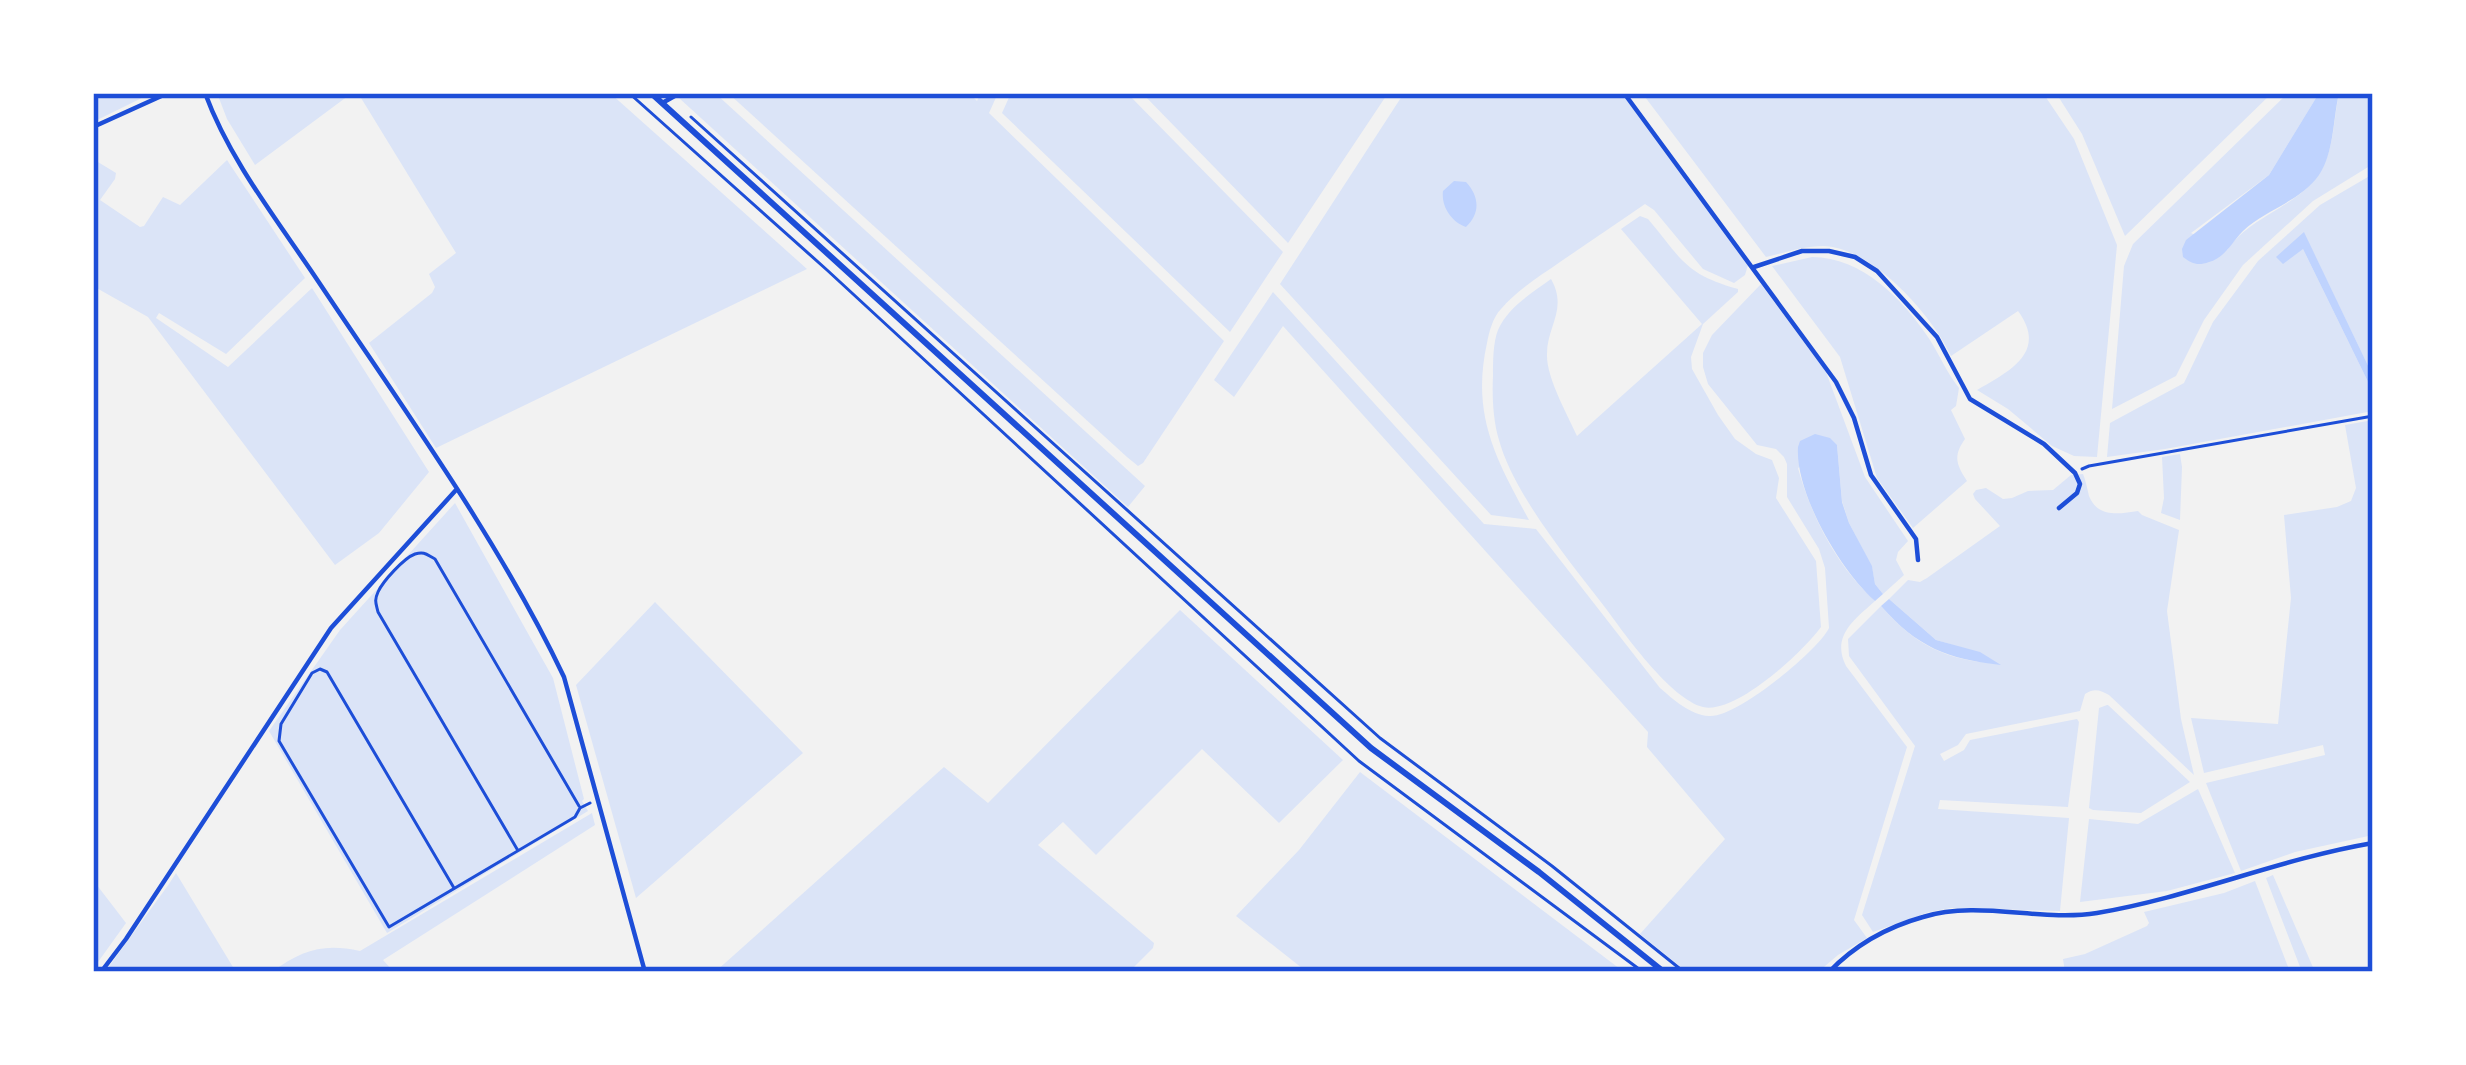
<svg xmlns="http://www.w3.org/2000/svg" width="2466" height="1065" font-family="'Public Sans',sans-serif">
<rect width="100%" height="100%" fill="#f2f2f2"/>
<path fill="#dbe4f7" d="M93,93h59l-59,29z
M217,93h135l-97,72 -28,-46z
M358,93h252l197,176 -371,179 -67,-105 63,-50 3,-6 -6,-13 27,-21z
M686,93h29l430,393 -17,21 -449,-409z
M728,93h241l8,8 4,-8h17l-9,20 235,228 -81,122 -5,3 -11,-9z
M1011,93h116l156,159 -53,80 -228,-219z
M1142,93h246l-100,150z
M1404,93h218l126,172 -3,10 -11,8 -31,-14 -49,-59 -9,-6c-28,19 -57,39 -85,58 -20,14 -43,28 -59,47 -8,8 -12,23 -14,34 -16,72 9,116 42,177l-38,-5 -211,-231z
M1642,93h401l31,46 43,106 -20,212 -23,-1 -22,-10 -44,-37 -31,-19c33,-19 71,-38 41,-79l-67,45c-19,-41 -79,-109 -128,-110 -19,0 -39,7 -57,11z
M2056,93h216l-147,143 -43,-102z
M2288,93h31l-50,82 -78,58 36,17c25,-36 75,-44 95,-81 12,-22 12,-52 17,-76h34v71l-60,37 -70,64 -39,55 -28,56 -64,33 12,-143 9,-22z
M93,159l23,14 -1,6 -15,21 40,27 4,-1 19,-29 17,8 47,-45 78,118 -79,76 -67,-41 -3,5 72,49 84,-79 117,184 -50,61 -44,32 -187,-248 -55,-31z
M2373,174v202l-69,-143 -1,16 70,143v19l-208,38 -58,8 3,-34 74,-40 29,-61 45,-61 62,-56z
M1640,216l8,3c34,40 36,55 90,70v3l-35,32 -12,33 1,12 26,46 17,24 21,15 16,6 7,18 -3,20 40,63 5,66c-18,25 -86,88 -118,80 -32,-8 -77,-71 -96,-97 -36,-47 -93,-115 -108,-170 -6,-20 -7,-44 -6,-64 0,-15 0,-33 5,-46 10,-23 34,-37 53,-51 17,30 -4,47 -4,75 -1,23 20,60 30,82l125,-112 -81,-95z
M1812,257c50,0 91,42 118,83 10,16 17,33 29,48l-3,18 -5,4 14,29c-12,17 -9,25 2,42l-54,47 -36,-50 -37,-121 -68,-91z
M1761,284l65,88 39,105 43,64 -10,11 -2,8 8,15 -21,19 -8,-10 -3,-17 -23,-44 -7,-22 -5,-56 -39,23c13,48 39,99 77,133 -21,19 -44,35 -29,65l61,81 -53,173 13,18 -29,17 -20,17h-131l-47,-38 85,-95 -78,-92 1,-15 -365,-406 -49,71 -20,-17 59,-88 211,232 52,5 124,159c13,11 30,27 49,28 26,3 109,-65 120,-88l-4,-60 -6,-19 -32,-52v-33l-3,-7 -8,-8 -19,-4 -49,-61 -5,-17v-14l9,-18z
M2373,420v415l-78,17 -54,19 -35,-88 119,-28 -2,-10 -119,28 -13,-55 87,6 13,-126 -7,-83 53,-8 14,-6 5,-13 -11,-63z
M2180,454l2,13 -2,53 -19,-7 3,-15 -2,-41z
M2083,474c3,7 4,14 6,22 9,22 30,18 49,15l4,4 37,15 -12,81 14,108 13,56 -85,-80c-10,-5 -14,-7 -24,-1l-5,17 -114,23 -8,11 -18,9 4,7 20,-11 6,-10 107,-21 2,3 -11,85 -128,-7 -2,9 131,9 -9,93 -109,-3 -22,4 -56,20 -11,-17 53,-169 -66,-90 -1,-17 33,-33c34,39 64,54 117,58l-18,-11 -44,-13 -47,-41 19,-19 12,2 7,-4 73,-52 -25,-27 -2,-5 3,-4 10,-2 17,11 9,-1 16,-7 25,-1 18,-15z
M455,503l98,175 31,121 -2,2 6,10 -201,122 -118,-202 71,-101z
M655,602l148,151 -167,145 -60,-213z
M1180,610l163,150 -64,63 -77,-74 -106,106 -33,-33 -25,23 116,98 -1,5 -24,24h-414l229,-205 44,36z
M2107,705h1l82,77 -49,31 -48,-3 -4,-2 10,-100z
M1360,772l264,200h-317l-71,-56 63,-66z
M2198,789l37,84 -68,18 -87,11 9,-83 49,5z
M592,813l3,12 -212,135 11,12h-122c30,-22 51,-29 88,-21z
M176,873l60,99h-131l64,-88z
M2273,875l42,97h-13l-36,-94z
M93,880l33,43 -33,46z
M2255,881l35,91h-225l-2,-13 22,-5 62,-28 2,-3 -5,-11 80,-19z"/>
<path fill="#bfd3fe" d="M2319,93h20c-6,26 -5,60 -20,82 -19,27 -53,34 -76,56 -11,11 -18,27 -34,31 -11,4 -17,2 -26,-5l-1,-8 4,-9 83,-65z
M1454,181l12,1c13,14 15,31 0,45 -15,-5 -25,-21 -23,-36z
M2304,232l69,144v16l-70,-143 -20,15 -7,-7z
M1815,434l15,4 7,7 5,57 7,21 23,43 3,18 8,10 -8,7c-35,-31 -80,-108 -77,-154l2,-6z
M1889,599l47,41 44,12 21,13c-54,-6 -84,-18 -120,-59z"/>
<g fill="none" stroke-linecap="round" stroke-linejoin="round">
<path stroke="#1d4ed8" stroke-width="3" d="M629,93l198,177 532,491 284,211
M691,117l689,621 172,128 132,106
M2082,469l7,-3 284,-50
M517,849l-139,-237c-2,-9 -4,-11 0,-20 5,-11 26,-34 37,-38 10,-3 12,1 20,5l144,247
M454,888l-127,-216 -7,-3 -8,4 -31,51 -2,17 110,186 186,-110 5,-9 10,-5"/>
<path stroke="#1d4ed8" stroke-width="4.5" d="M205,93c25,68 73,128 113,188 84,126 181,259 246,396l81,295
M1624,93l212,289 18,36 17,57 45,64 2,21
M664,102l16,-9
M93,127l75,-34
M1754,267l48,-16h27l26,6 22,14 60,66 33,62 74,45 31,29 5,11 -3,9 -18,15
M101,972l25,-33 205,-311 125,-138
M1829,972c26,-27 58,-45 94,-55 56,-17 117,5 174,-4 94,-16 182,-54 276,-70"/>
<path stroke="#1d4ed8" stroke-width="6" d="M651,93l720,655 168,124 125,100"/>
</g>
<rect width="2466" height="1065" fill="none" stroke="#ffffff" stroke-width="192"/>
<rect x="96" y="96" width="2274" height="873" fill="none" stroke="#1d4ed8" stroke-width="4.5"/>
</svg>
